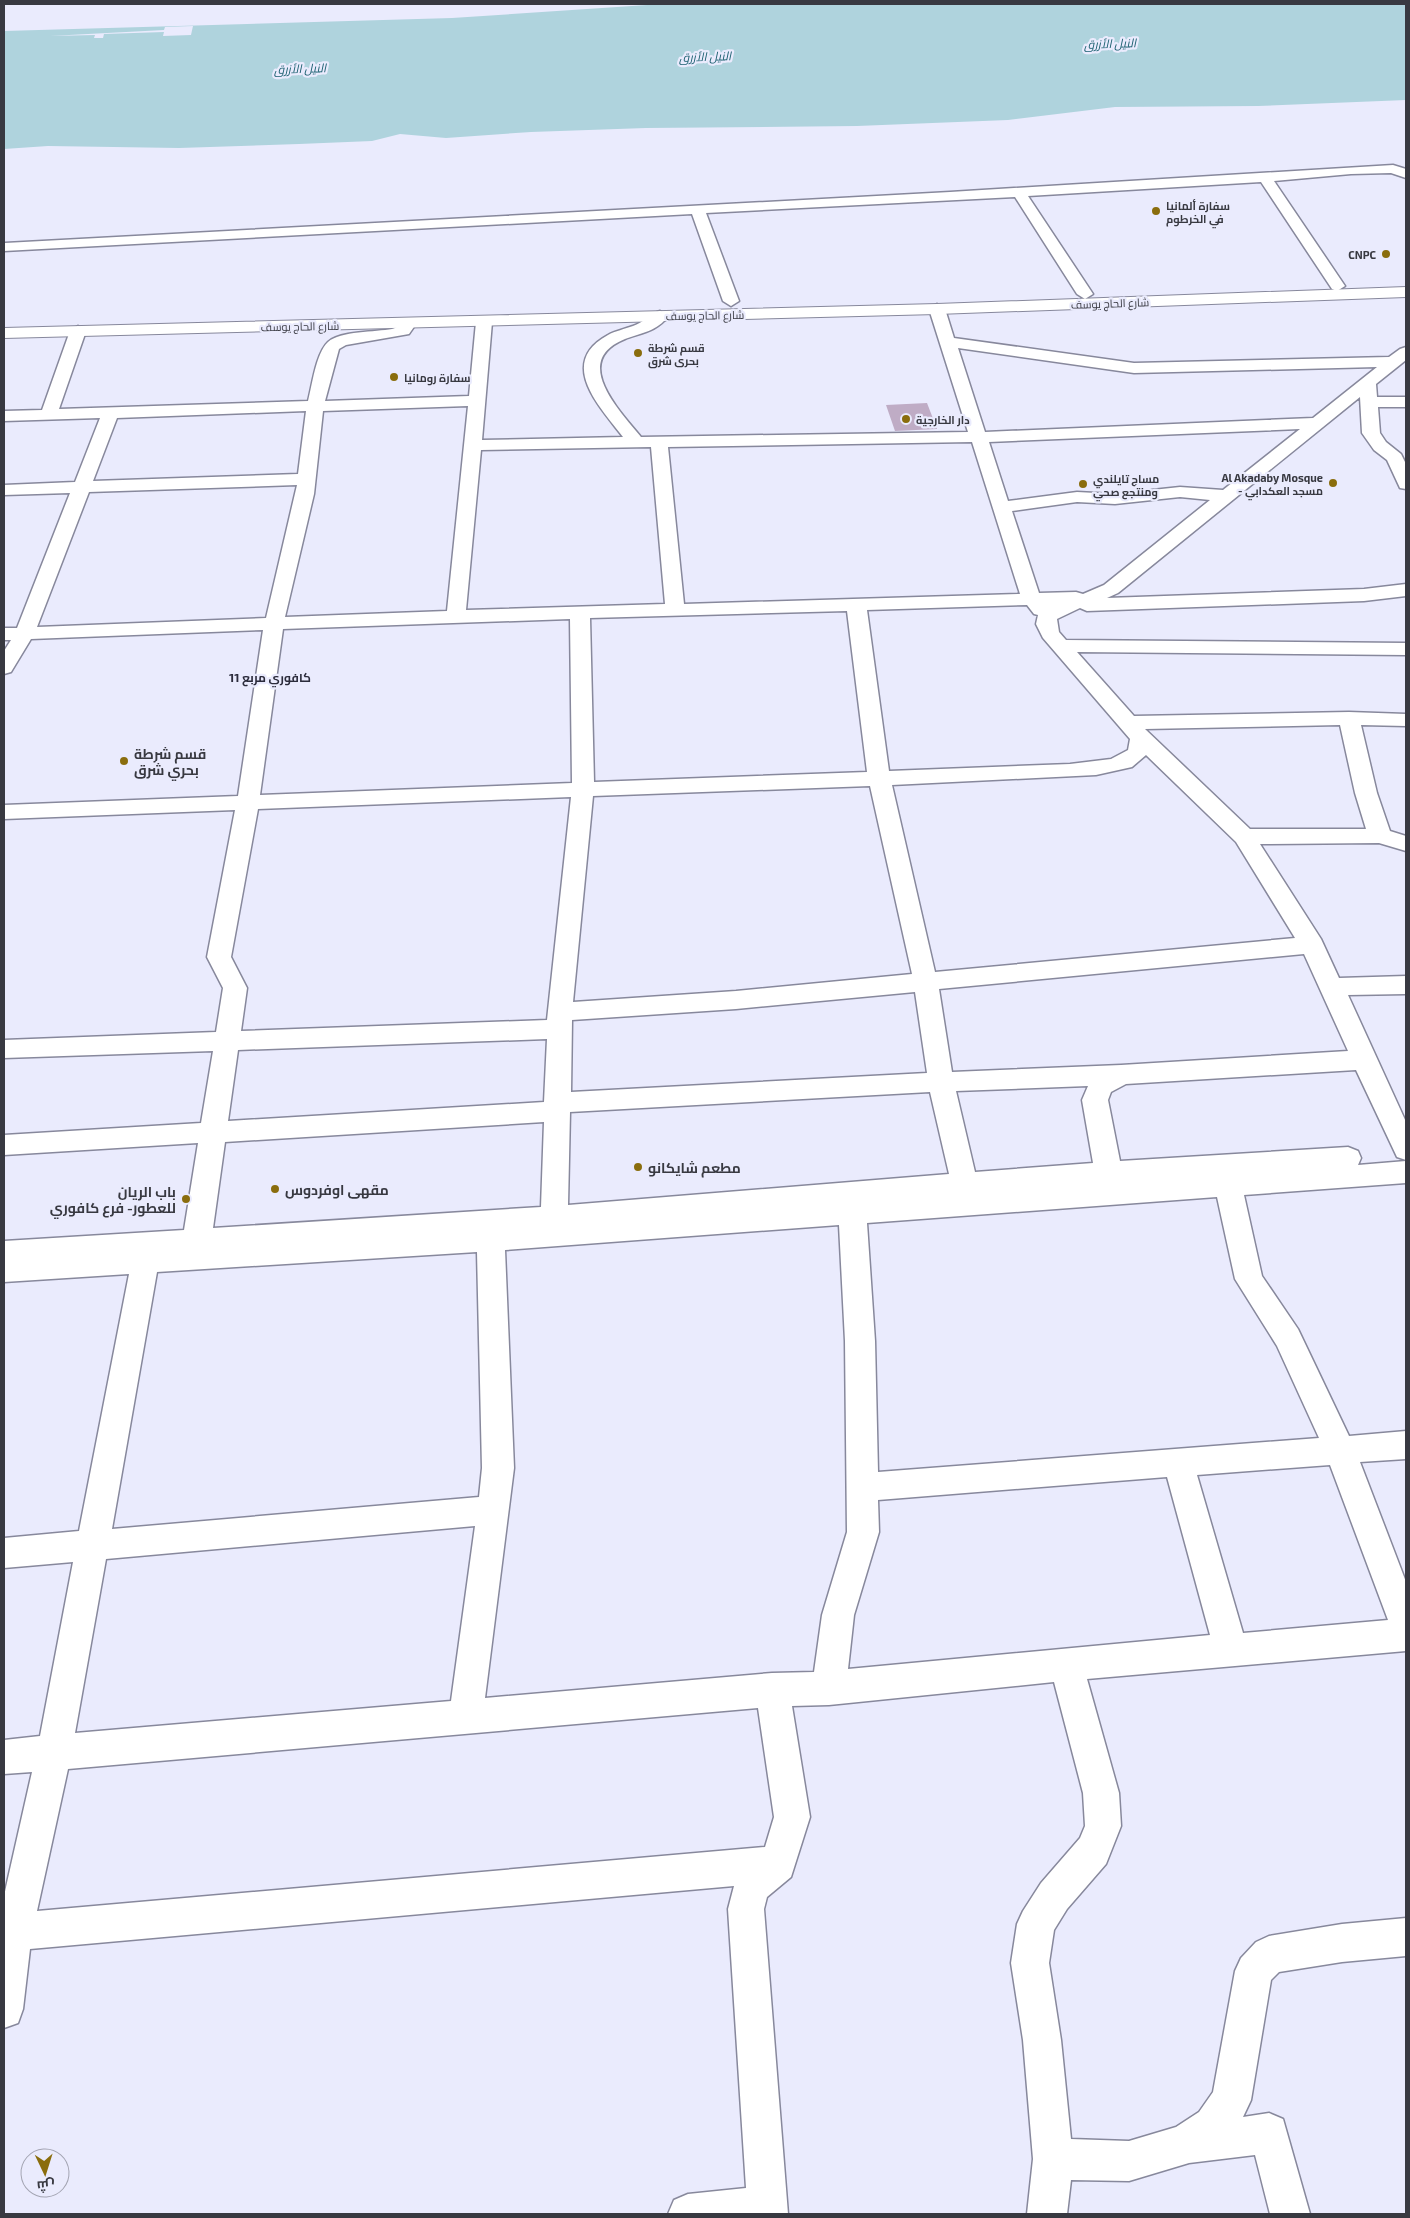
<svg xmlns="http://www.w3.org/2000/svg" width="1410" height="2218" font-family="'Exo 2',Cairo,sans-serif">
<rect width="100%" height="100%" fill="#eaebfd"/>
<path fill="#afd3dd" d="M662,4h744v96l-148,6 -143,1 -107,13 -151,6 -211,2 -115,4 -85,6 -46,-4 -28,7 -73,3 -120,4 -131,-2 -44,3v-118l448,-13z"/>
<path fill="#eaebfd" d="M193,26l-2,9 -28,1 1,-4 -60,2 -1,4h-9l1,-3 -45,1 114,-6 1,-3z"/>
<path fill="#bfacc5" d="M927,403l10,26 -42,2 -9,-26z"/>
<g fill="none" stroke-linecap="round" stroke-linejoin="round">
<defs>
<path id="minor" d="M1393,165l13,4v9l-15,-5 -40,1 -77,7 71,105 -8,5 -5,-2 -71,-107 -233,14 65,98 -8,5 -8,-5 -62,-97 -309,16 33,88 -8,5 -8,-5 -31,-87 -688,37 1,-8 945,-51z
M937,304l8,5 9,29 180,25 255,-6 11,-8 6,-2v13l-30,24 1,13h29v10h-28l2,26 6,9 15,12 5,10v25l-6,-1 -13,-28 -13,-10 -12,-17 -2,-36 -242,196 -11,5 257,-9 42,-5v12l-42,5 -277,10 -7,-3 -23,11 2,13 7,8 340,3v12l-329,-3 57,64 215,-4 57,2v12l-45,-1 16,68 13,38 16,5v15l-27,-8 -119,1 61,95 18,39 67,-2v18l-58,1 58,127v38l-9,-3 -41,-87 -230,14 -15,8 -3,8 12,61 228,-14 10,4 3,7 -3,7 48,-4v22l-162,12 18,81 36,53 51,107 57,-5v28l-46,3 46,120v69l-319,28 32,114 2,33 -15,38 -39,45 -13,21 -5,33 12,77 10,99 58,2 47,-14 23,-15 14,-20 22,-121 6,-13 15,-16 13,-6 73,-12 64,-6v38l-64,6 -63,10 -8,8 -20,120 -8,17 26,-4 14,6 27,95h-40l-15,-59 -66,8 -60,18 -58,-1 -4,34h-40l6,-55 -10,-119 -12,-77 6,-39 6,-13 18,-28 39,-45 5,-12 -2,-33 -29,-111 -225,23 -37,1 18,111 -19,60 -24,20 -3,12 24,305h-120l6,-14 14,-6 58,-6 -18,-279 6,-23 -704,63 -7,60 -5,14 -14,5v-132l28,-124 -28,2v-34l36,-4 33,-174 -69,6v-30l75,-7 50,-257 -125,8v-41l180,-11 14,-87 -194,12v-20l197,-12 12,-72 -209,7v-18l212,-8 7,-44 -16,-31 28,-147 -231,9v-14l234,-9 25,-166 -232,9 -20,33 -7,2v-23l7,-11h-7v-12h13l53,-135 -66,2v-10l71,-3 25,-64 -96,3v-10l38,-1 28,-79 8,-5 8,5 -27,78 249,-8c4,-15 8,-48 20,-59 12,-11 48,-10 64,-13 7,-1 9,-8 16,-10l8,5 -7,10 -63,11 -7,4 -14,52 144,-5 7,-74 8,-5 8,5 -10,118 141,-3c-22,-29 -67,-74 -15,-102 7,-4 17,-6 25,-9 10,-3 17,-12 27,-15l8,5c-10,15 -27,17 -43,23 -55,22 -5,72 16,98l327,-5 -39,-123zM958,348l176,25 243,-6 -64,51 -328,14zM468,406l-21,205 -162,6 29,-123 9,-83zM306,411l-8,63 -205,7 24,-63zM1300,429l-77,61 -43,-3 -65,7 -38,-2 -69,9 -19,-59zM972,442l48,152 -336,10 -16,-157zM651,447l14,157 -199,6 15,-160zM297,485l-31,133 -229,9 52,-135zM1180,497l30,3 -106,85 -21,9 -7,-2 -37,1 -27,-82 65,-9 38,2zM1027,605l7,9 4,1 -2,9 7,14 87,101 -2,11 -17,9 -41,5 -181,7 -22,-161zM847,611l20,161 -273,10 -4,-164zM570,619l2,164 -312,12 23,-166zM1340,725l15,68 11,36h-116l-105,-100zM1146,755l90,87 59,96 -360,34 -43,-187 204,-10 36,-8zM870,786l42,188 -176,17 -163,11 20,-206zM571,797l-24,223 -306,11 6,-43 -16,-31 27,-148zM1304,954l44,97 -227,14 -169,7 -13,-83zM915,992l12,81 -356,19 1,-72 164,-11zM547,1039l-3,63 -316,19 10,-71zM1088,1086l-6,14 11,63 -118,9 -19,-81zM930,1092l19,82 -381,31 2,-93zM544,1122l-3,85 -328,21 12,-86zM1217,1197l18,82 42,67 42,92 -441,34 -3,-131 -8,-118zM839,1225l6,116 2,191 -25,83 -8,57 -42,1 -287,25 29,-230 -9,-218zM477,1252l5,216 -3,29 -367,32 45,-257zM1330,1465l58,155 -145,13 -46,-158zM1167,1477l43,158 -362,34 6,-54 25,-83 -1,-32zM475,1526l-24,175 -376,32 31,-174zM758,1708l16,109 -9,30 -728,64 31,-142z"/>
<path id="major" d="M1406,287v10l-469,17 -933,24v-10l933,-24z"/>
</defs>
<use href="#minor" stroke="#87889c" stroke-width="3"/>
<use href="#major" stroke="#87889c" stroke-width="2"/>
<use href="#minor" fill="#fff" fill-rule="evenodd"/>
<use href="#major" fill="#fff" fill-rule="evenodd"/>
</g>
<g fill="#8a6d0d" stroke="#eaebfd" stroke-width="2">
<circle cx="1156" cy="211" r="5"/>
<circle cx="1386" cy="254" r="5"/>
<circle cx="638" cy="353" r="5"/>
<circle cx="394" cy="377" r="5"/>
<circle cx="906" cy="419" r="5"/>
<circle cx="1333" cy="483" r="5"/>
<circle cx="1083" cy="484" r="5"/>
<circle cx="124" cy="761" r="5"/>
<circle cx="638" cy="1167" r="5"/>
<circle cx="275" cy="1189" r="5"/>
<circle cx="186" cy="1199" r="5"/>
</g>
<g text-anchor="middle" dominant-baseline="central" stroke-width="4.5" stroke-linejoin="round" paint-order="stroke">
<g font-size="11" font-weight="bold" fill="#383941" stroke="#eaebfd" text-anchor="start">
<text x="1166" y="205">سفارة ألمانيا<tspan x="1166" dy="13">في الخرطوم</tspan></text>
<text x="1376" y="254" text-anchor="end">CNPC</text>
<text x="648" y="347">قسم شرطة<tspan x="648" dy="13">بحرى شرق</tspan></text>
<text x="404" y="377">سفارة رومانيا</text>
<text x="916" y="419">دار الخارجية</text>
<text x="1323" y="477" text-anchor="end">Al Akadaby Mosque<tspan x="1323" dy="13">- مسجد العكدابي</tspan></text>
<text x="1093" y="478">مساج تايلندي<tspan x="1093" dy="13">ومنتجع صحي</tspan></text>
</g>
<g font-size="11" fill="#383941" stroke="#eaebfd">
<text transform="translate(1110 303) rotate(-2)">شارع الحاج يوسف</text>
<text transform="translate(705 315) rotate(-1)">شارع الحاج يوسف</text>
<text transform="translate(300 326) rotate(-1)">شارع الحاج يوسف</text>
</g>
<g font-size="12" font-style="italic" fill="#1d6171" stroke="#eaebfd">
<text transform="translate(1110 43) rotate(-2)">النيل الأزرق</text>
<text transform="translate(705 56) rotate(-2)">النيل الأزرق</text>
<text transform="translate(300 68) rotate(-2)">النيل الأزرق</text>
</g>
<g font-size="12" font-weight="bold" fill="#2b2b3b" stroke="#eaebfd">
<text x="270" y="677">كافوري مربع 11</text>
</g>
<g font-size="14" font-weight="bold" fill="#383941" stroke="#eaebfd" text-anchor="start">
<text x="134" y="753">قسم شرطة<tspan x="134" dy="16">بحري شرق</tspan></text>
<text x="648" y="1167">مطعم شايكانو</text>
<text x="285" y="1189">مقهى اوفردوس</text>
<text x="176" y="1191" text-anchor="end">باب الريان<tspan x="176" dy="16">للعطور- فرع كافوري</tspan></text>
</g>
</g>
<rect width="1410" height="2218" fill="none" stroke="#383941" stroke-width="10"/>
<g transform="translate(45 2173) rotate(176)"><circle r="24" fill="#eaebfd" stroke="#a3a4b2"/>
<path d="M0-4L9 19L0 12L-9 19Z" fill="#8a6d0d"/>
<text y="-8" font-size="14" font-weight="bold" text-anchor="middle" fill="#383941">ش</text>
</g>
</svg>
